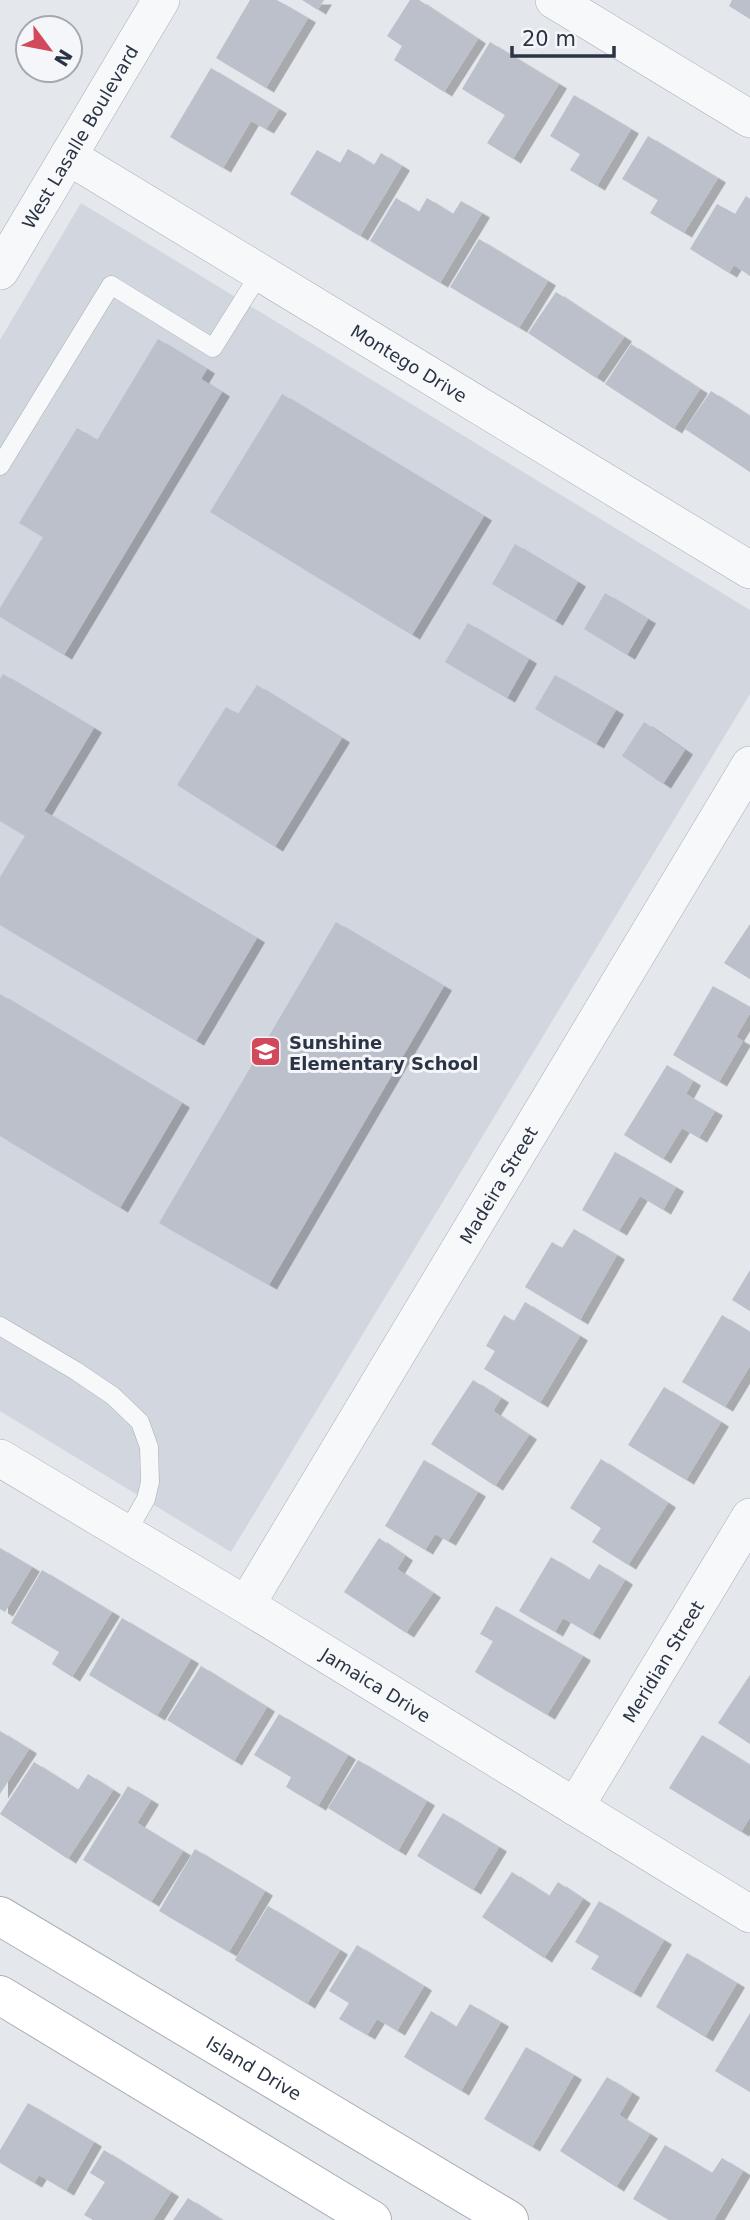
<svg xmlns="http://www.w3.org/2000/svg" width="750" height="2220" font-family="'DejaVu Sans',sans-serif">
<defs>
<filter id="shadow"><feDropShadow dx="8" dy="4.5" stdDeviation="0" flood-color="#0004"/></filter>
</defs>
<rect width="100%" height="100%" fill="#e4e7ec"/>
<path fill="#d2d6de" d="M81,203l669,407v84l-519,858 -231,-141v-1071z"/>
<path fill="#bbc0ca" filter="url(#shadow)" d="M250,0h27l31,18 -42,70 -50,-30z
M302,0h22l-6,10z
M410,0h9l59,39 -34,53 -50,-32 8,-14 -15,-10z
M732,0h18v19l-21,-13z
M490,42l69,42 -46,75 -26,-16 18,-28 -43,-26z
M211,68l68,41 -13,20 -15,-8 -28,47 -53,-31z
M574,95l57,34 -34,57 -27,-16 10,-16 -30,-18z
M648,136l70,42 -34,55 -34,-20 8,-13 -36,-21z
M348,149l26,16 7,-12 21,13 -42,70 -70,-42 27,-44 23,13z
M746,196l4,3v77l-16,-11 -5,8 -39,-24 27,-45 18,10z
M396,198l23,14 8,-14 26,16 8,-13 21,12 -42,70 -70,-42z
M479,239l69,42 -29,47 -69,-41z
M556,292l68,45 -28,41 -68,-45z
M158,339l49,30 -6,10 21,13 -158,263 -64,-38v-9l43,-71 -24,-14 58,-95 20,12z
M631,344l69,45 -26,40 -69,-45z
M711,391l39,25v56l-65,-43z
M282,394l202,122 -72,119 -202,-123z
M515,544l63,38 -23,39 -63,-37z
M605,593l43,26 -21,36 -43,-26z
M468,623l61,36 -22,39 -62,-36z
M3,674l91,54 -50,83 213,127 -61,103 -196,-116v-48l25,-41 -25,-15v-142z
M555,675l61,35 -20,34 -61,-35z
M257,685l85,53 -67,109 -98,-62 49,-78 12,7z
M644,722l41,28 -22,34 -41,-28z
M336,922l108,64 -175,299 -110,-62z
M750,924v55l-26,-16z
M713,986l37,21v6l-14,24 7,4 -24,41 -46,-27z
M0,994l182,109 -62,105 -120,-72z
M667,1065l26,16 -7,13 29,17 -16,27 -17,-10 -19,31 -39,-24z
M615,1152l61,35 -13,23 -23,-14 -21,35 -37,-21z
M574,1229l43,26 -37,65 -55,-33 27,-45 10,6z
M750,1270v41l-18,-11z
M525,1302l55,34 -40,67 -56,-34 11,-18 -9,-5 18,-31 10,6z
M722,1315l28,17v34l-25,41 -43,-25z
M473,1380l28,18 -8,13 36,24 -34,51 -64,-42z
M664,1387l57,35 -35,58 -58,-35z
M601,1459l67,44 -40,62 -36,-23 9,-14 -31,-20z
M424,1460l54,32 -30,49 -13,-7 -10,16 -40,-24z
M379,1538l26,18 -8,13 36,24 -27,40 -62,-41z
M0,1548l32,19 -27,45 -5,-3z
M551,1557l38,23 10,-16 26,16 -33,55 -29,-17 -8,14 -36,-21z
M42,1570l70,42 -40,65 -20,-13 7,-12 -48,-29z
M496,1606l87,50 -36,59 -72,-43 18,-31 -13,-7z
M122,1618l69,41 -34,57 -68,-41z
M201,1666l66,41 -33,54 -67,-41z
M750,1675v69l-32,-21z
M279,1714l69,41 -30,51 -32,-19 5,-10 -37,-22z
M0,1731l29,18 -29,45z
M702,1735l48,30v52l-9,15 -72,-44z
M358,1760l69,41 -29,50 -70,-43z
M34,1762l44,28 10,-16 25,16 -45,69 -68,-45z
M128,1786l23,14 -14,23 46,28 -32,51 -68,-42z
M443,1813l56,34 -26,43 -56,-34z
M195,1849l70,42 -36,61 -70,-41z
M512,1872l37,24 9,-14 25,17 -39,59 -62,-41z
M599,1901l65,39 -31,53 -42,-24 8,-13 -24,-14z
M268,1906l72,44 -33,54 -72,-44z
M357,1945l67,41 -27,45 -20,-12 -10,16 -28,-16 10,-16 -20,-12z
M687,1953l50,30 -32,54 -49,-30z
M470,2004l31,18 -40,69 -57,-34 27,-46 25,16z
M750,2013v79l-35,-21z
M526,2047l48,28 -42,72 -48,-28z
M607,2077l25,16 -13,22 31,19 -34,53 -56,-36z
M28,2103l66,39 -28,49 -27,-16 -5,8 -34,-20v-13z
M665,2145l47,28 10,-15 21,13 -29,49h-45l-36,-21z
M104,2150l67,42 -18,28h-60l-9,-5 21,-33 -15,-9z
M188,2198l34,22h-49z"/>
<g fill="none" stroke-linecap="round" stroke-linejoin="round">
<defs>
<path id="lane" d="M0,466l111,-181 102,63 47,-75
M0,1326l76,45 37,25 27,26 9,25 1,35 -4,17 -20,35"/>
<g id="street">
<path d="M554,0l196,119"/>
<path id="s1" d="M68,156l682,414"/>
<path id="s2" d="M0,271l161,-271"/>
<path id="s3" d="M0,1458l246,147 504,309"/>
<path id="s4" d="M246,1605l504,-840"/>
<path id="s5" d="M575,1807l175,-290"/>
</g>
<g id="secondary">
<path id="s6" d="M0,1916l509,304"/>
<path d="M0,1995l372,225"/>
</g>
</defs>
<use href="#lane" stroke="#a9aeb7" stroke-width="19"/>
<use href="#street" stroke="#a9aeb7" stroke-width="38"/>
<use href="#secondary" stroke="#a9aeb7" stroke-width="40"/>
<use href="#lane" stroke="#f7f8fa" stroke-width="18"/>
<use href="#street" stroke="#f7f8fa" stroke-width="37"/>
<use href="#secondary" stroke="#fff" stroke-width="38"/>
</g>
<defs>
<symbol id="school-square" viewBox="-11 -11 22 22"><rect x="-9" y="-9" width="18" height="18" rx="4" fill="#d1495b" stroke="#f4f6f9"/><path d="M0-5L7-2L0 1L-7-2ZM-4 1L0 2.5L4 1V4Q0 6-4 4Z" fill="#fff"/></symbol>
</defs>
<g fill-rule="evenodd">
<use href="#school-square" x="248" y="1034" width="35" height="35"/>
</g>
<g text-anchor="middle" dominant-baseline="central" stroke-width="6" stroke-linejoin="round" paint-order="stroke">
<g font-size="18" fill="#2b3445" stroke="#f4f6f9">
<text stroke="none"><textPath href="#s2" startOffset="156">West Lasalle Boulevard</textPath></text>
<text stroke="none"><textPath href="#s1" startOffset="399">Montego Drive</textPath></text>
<text stroke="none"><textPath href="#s4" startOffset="490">Madeira Street</textPath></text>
<text stroke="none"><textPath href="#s5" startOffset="170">Meridian Street</textPath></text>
<text stroke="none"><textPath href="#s3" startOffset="439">Jamaica Drive</textPath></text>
<text stroke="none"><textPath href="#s6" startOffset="296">Island Drive</textPath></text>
</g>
<g font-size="18" font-weight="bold" fill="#2b3445" stroke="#f4f6f9" text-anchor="start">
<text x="289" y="1042">Sunshine<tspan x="289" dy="21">Elementary School</tspan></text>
</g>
</g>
<g transform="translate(49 49) rotate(122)"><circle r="33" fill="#f4f6f9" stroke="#a4a8b1" stroke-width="2"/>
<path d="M0-5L12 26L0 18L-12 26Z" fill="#d1495b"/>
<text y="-10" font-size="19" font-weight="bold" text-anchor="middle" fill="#2b3445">N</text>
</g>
<path d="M512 46v10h102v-10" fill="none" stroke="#2b3445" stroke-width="3.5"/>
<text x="522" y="46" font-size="21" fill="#2b3445" stroke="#f4f6f9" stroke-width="5" paint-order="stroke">20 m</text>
</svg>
